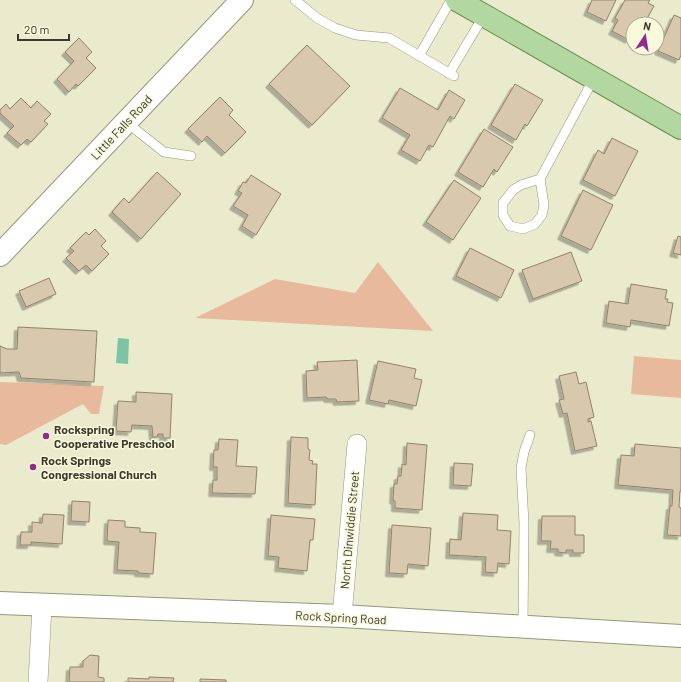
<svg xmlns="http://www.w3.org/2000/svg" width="681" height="682" font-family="Barlow,sans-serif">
<defs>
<filter id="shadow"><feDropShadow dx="-3.5" dy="3.5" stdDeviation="0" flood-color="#0004"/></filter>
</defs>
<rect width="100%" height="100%" fill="#eaebcd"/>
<path fill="#e8b99d" d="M378,262l55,69 -238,-13 80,-39 80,14z
M634,356l47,4v38l-50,-4z
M0,382l104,4 -5,28h-8l-8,-10 -77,41 -6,-1z"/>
<path fill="#7cc4a3" d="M118,338l11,1 -1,25 -12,-1z"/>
<path fill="#d7c8ae" stroke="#91826a" filter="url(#shadow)" d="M592,0h24l-10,21 -19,-9z
M625,0h25l-2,3 6,3 -10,18h-11v8l-4,8 -17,-9 6,-11 -3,-2z
M674,15l7,3v37l-2,5 -21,-9z
M79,38l13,14 -6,6 10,10 -18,18 -2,-2 -7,8 -12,-13 17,-18 -9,-9z
M307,45l43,41 -38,39 -43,-41z
M515,84l28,16 -16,26 -2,-2 -9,16 -25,-15z
M400,88l38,22 11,-20 16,10 -11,19 -4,-3 -17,31 -4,-2 -9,16 -19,-11 9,-15 -28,-17z
M220,97l13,13 -4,5 17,17 -21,21 -18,-17 -5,6 -14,-13z
M21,98l10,10 6,-7 14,13 -7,7 4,3 -17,18 -4,-3 -6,6 -14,-12 7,-7 -14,-13v-3l6,-6 4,5z
M484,129l29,18 -16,25 -3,-3 -11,18 -25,-15z
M612,138l26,13 -23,45 -32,-16 15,-30 6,4z
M157,172l24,22 -40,45 -29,-27 12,-14 5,5z
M251,175l30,19 -25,41 -14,-9 6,-11 -15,-9 9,-13 -4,-2 5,-9 3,1z
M454,180l27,18 -28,42 -27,-18z
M583,190l30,15 -22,45 -30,-14z
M95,229l11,12 -5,5 8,8 -17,17 -6,-6 -7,6 -13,-13 8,-7 -4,-3 16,-16 3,3z
M678,236l3,1v18l-8,-2z
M470,248l44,22 -13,28 -45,-22z
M571,252l11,29 -49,18 -11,-29z
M49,278l7,16 -30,13 -7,-16z
M631,284l36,6 -2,9h3l-1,3 6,1 -4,23 -38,-6 -1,7 -24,-4 3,-22 19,3z
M18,327l79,4 -3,51 -73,-4 -2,-6 -19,1v-27l7,3h10z
M357,360l2,41 -22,1 -1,-3h-8l-2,-2 -19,1 -1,-27 12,-1 -1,-8z
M378,361l38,8 -2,9 8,2 -6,26 -27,-6 -1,4 -19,-4z
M576,372l3,12 7,-2 8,35 -6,2v3l3,-1 6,25 -22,5 -8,-38 -4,1 -4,-14 5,-1 -5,-23z
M136,392l36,2 -2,44h-7v-4h-5l-1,3h-4l-1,-11 -20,-1 -1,7 -15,-1 2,-30 18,1z
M291,437l17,1v11l2,1 -1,10 4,1 -1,3h5l-2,41 -27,-2z
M219,439l19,1 -2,26 21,1 -2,27 -43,-1 1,-13h4v-13h-4l1,-17h4z
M407,443l20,2 -5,65 -27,-2v-7l-2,-1 1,-16h3l1,-8h3l1,-12 4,1z
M635,444l46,4v43h-1l-1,16 2,1v28l-14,-1 3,-29h2l1,-16 -55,-5 3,-30 13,1z
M454,463l19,1 -2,22 -18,-1z
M72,501l18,1 -1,20 -18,-1z
M463,513l35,2 -1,15 14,1 -2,33 -11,-1 -1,10 -12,-1 1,-15 -37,-2 1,-16 11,1z
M43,514l21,1 -2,29 -31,-2v3h-11l1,-13h11v-10l10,1z
M271,515l44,4 -2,21h-3l-3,31 -29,-3 1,-11 -11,-1z
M542,516h33v19h9v18h-11v-3h-7v3l-8,-1v-3h-8l1,-8h-10z
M108,520l17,1v6l15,1v4l16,1 -3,41 -15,-1v-2l-21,-1 2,-28 -12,-1z
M392,525l39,3 -3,38 -20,-2 -1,10 -18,-1z
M90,655l9,1 -1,21 6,1v4h-35l1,-15h13v-6z
M149,677l25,1 -1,4h-45v-4l21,1z
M200,679l26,1v2h-26z"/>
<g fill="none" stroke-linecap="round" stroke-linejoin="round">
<defs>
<path id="lane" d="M295,0l22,18 18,10 21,7 33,3 65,38
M419,56l32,-56
M449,74l35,-59
M126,122l38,30 27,4
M540,179l4,26 -2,10 -7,9 -12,5 -13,-3 -7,-11v-12l10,-13 8,-5 19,-6 54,-101
M523,627l1,-104 -3,-55 3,-16 6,-17"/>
<path id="street" d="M342,616l15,-172
M38,682l4,-76"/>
<path id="secondary" d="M0,255l242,-255
M0,603l342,13 339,20"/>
<path id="primary" d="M457,0l224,128"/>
</defs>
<use href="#lane" stroke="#95967b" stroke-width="10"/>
<use href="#street" stroke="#95967b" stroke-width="20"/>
<use href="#secondary" stroke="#95967b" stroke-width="24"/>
<use href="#primary" stroke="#688e50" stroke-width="24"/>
<use href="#lane" stroke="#fff" stroke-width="9"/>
<use href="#street" stroke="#fff" stroke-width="19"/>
<use href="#secondary" stroke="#fff" stroke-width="22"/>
<use href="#primary" stroke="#b3d7a0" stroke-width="22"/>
</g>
<g fill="#92298d" stroke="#f8f8da" stroke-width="1.5">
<circle cx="46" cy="436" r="4"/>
<circle cx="33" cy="467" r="4"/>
</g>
<g text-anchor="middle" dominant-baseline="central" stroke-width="3" stroke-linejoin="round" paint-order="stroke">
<g font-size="12" fill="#3a3a2f" stroke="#f8f8da">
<text transform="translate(121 127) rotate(-47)">Little Falls Road</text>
<text transform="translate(349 530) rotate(-85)">North Dinwiddie Street</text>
<text transform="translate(341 617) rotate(3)">Rock Spring Road</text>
</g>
<g font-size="12" font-weight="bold" fill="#3a3a2f" stroke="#f8f8da" text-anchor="start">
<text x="54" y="429">Rockspring<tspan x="54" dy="14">Cooperative Preschool</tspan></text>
<text x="41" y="460">Rock Springs<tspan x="41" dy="14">Congressional Church</tspan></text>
</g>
</g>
<g transform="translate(645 36) rotate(12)"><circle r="19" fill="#f8f8da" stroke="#acac96"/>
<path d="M0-3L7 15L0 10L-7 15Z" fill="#92298d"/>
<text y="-6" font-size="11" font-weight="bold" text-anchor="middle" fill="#3a3a2f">N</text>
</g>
<path d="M18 34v6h51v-6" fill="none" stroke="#3a3a2f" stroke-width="2"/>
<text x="24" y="34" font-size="12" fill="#3a3a2f" stroke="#f8f8da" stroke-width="3" paint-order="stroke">20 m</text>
</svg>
